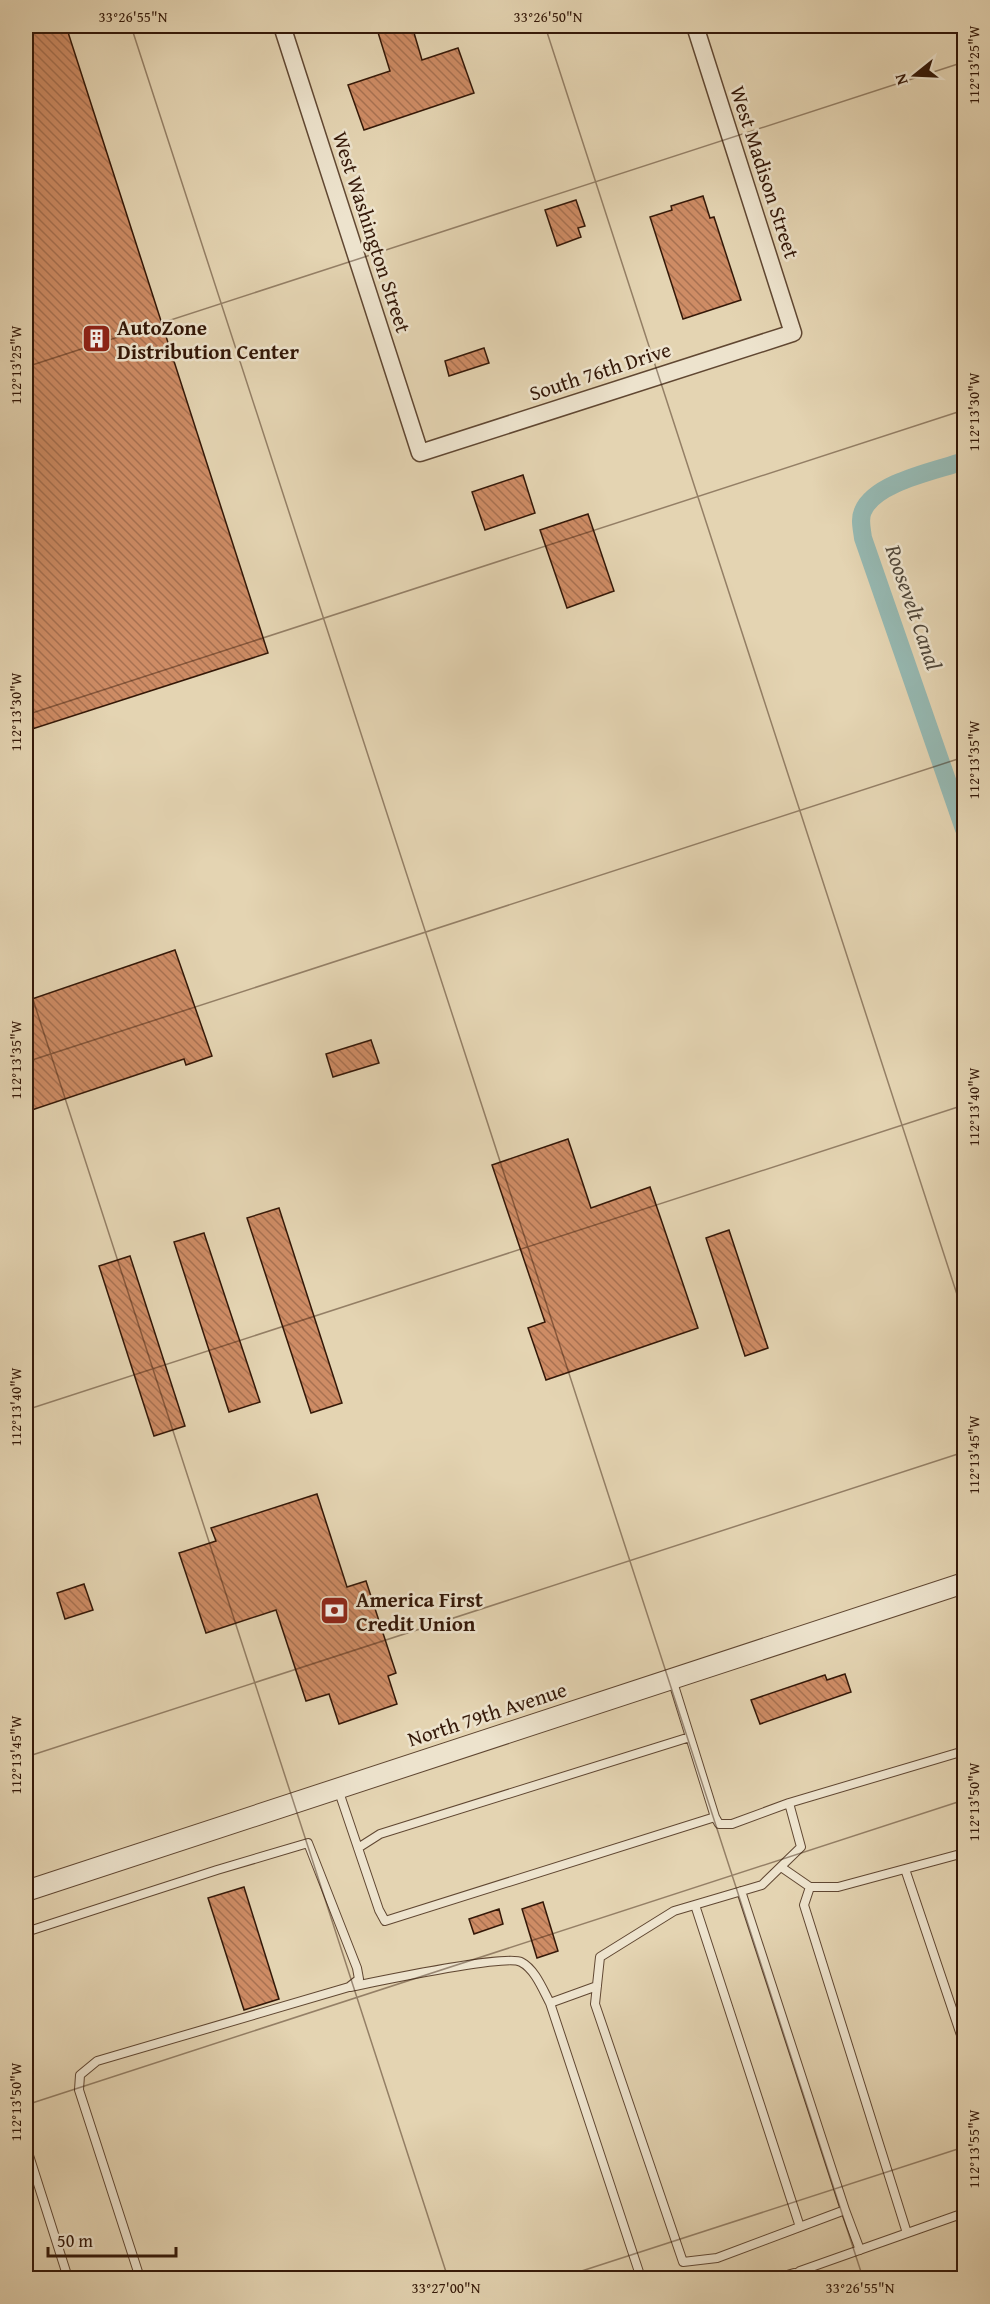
<svg xmlns="http://www.w3.org/2000/svg" width="990" height="2304" font-family="'Gentium Book Plus',serif">
<defs>
<pattern id="building-back-hatch" width="6" height="6" patternUnits="userSpaceOnUse" patternTransform="scale(1.5)"><rect width="6" height="6" fill="#ce8c65"/><path d="M-1 5l2 2M0 0l6 6M5-1l2 2" fill="none" stroke="#a87151"/></pattern>
</defs>
<rect width="100%" height="100%" fill="#e4d4b2"/>
<filter id="stains"><feTurbulence type="fractalNoise" baseFrequency=".00333" numOctaves="4"/><feColorMatrix values="0 0 0 0 .2 0 0 0 0 .09 0 0 0 0 .02 0 0 0 .5 -.17"/></filter>
<radialGradient id="worn" r=".72"><stop offset=".6" stop-color="#630" stop-opacity="0"/><stop offset="1" stop-color="#630" stop-opacity=".3"/></radialGradient>
<g fill="none" stroke-linecap="round" stroke-linejoin="round">
<path stroke="#96b8b1" stroke-width="18" d="M964,461c-28,10 -89,21 -101,50 -4,8 -1,18 0,27l101,291"/>
</g>
<path fill="url(#building-back-hatch)" stroke="#341808" stroke-width="1.5" d="M26,26h40l202,627 -242,78z
M376,26h36l10,34 36,-12 16,45 -110,37 -16,-45 42,-14z
M703,196l7,22 4,-1 27,83 -58,19 -33,-102 22,-7 -1,-4z
M576,200l9,26 -7,2 3,9 -24,9 -12,-36z
M484,348l5,15 -40,13 -4,-15z
M523,475l12,38 -50,17 -13,-38z
M588,514l26,77 -47,17 -27,-78z
M175,950l37,106 -26,9 -2,-6 -158,53v-111z
M371,1040l8,23 -46,14 -7,-23z
M568,1139l23,69 59,-21 48,141 -152,52 -18,-52 17,-6 -53,-157z
M279,1208l63,195 -31,10 -64,-195z
M729,1230l39,118 -23,8 -39,-118z
M204,1233l56,169 -31,10 -55,-170z
M130,1256l55,170 -31,10 -55,-170z
M317,1494l30,93 19,-6 30,92 -8,3 9,28 -58,20 -10,-30 -23,7 -30,-91 -70,23 -27,-80 37,-12 -5,-13z
M84,1584l9,26 -28,9 -8,-26z
M845,1674l6,18 -91,32 -9,-24 74,-25 2,5z
M244,1887l35,112 -35,11 -36,-112z
M543,1902l15,49 -21,7 -15,-49z
M499,1909l4,15 -29,10 -5,-15z"/>
<g fill="none" stroke-linecap="round" stroke-linejoin="round">
<defs>
<path id="service" d="M672,1679l43,138 4,7h13l57,-21 175,-52
M338,1789l41,121 6,11 330,-104
M789,1803l12,44 -39,38 -88,26 -74,46 -5,47 88,258 34,-4 128,-48 15,40
M358,1848l22,-14 310,-97
M781,1867l29,20h28l126,-34
M905,1869l59,175
M810,1887l-6,18 103,328
M741,1891l104,319
M695,1905l105,322
M26,1932l191,-62 91,-27 49,125 2,11 -10,8 -252,74 -17,14 -1,15 61,188
M350,1987c25,-5 156,-33 171,-25 14,7 22,28 29,41l91,275
M550,2003l47,-17
M26,2146l42,132
M777,2278l17,-5
M791,2278l9,-7 164,-58"/>
<path id="minor" d="M282,26l138,427 373,-120 -98,-307"/>
<path id="tertiary" d="M26,1891l938,-308"/>
</defs>
<use href="#service" stroke="#604732" stroke-width="10"/>
<use href="#minor" stroke="#604732" stroke-width="19"/>
<use href="#tertiary" stroke="#604732" stroke-width="22"/>
<use href="#service" stroke="#ede3cd" stroke-width="8"/>
<use href="#minor" stroke="#ede3cd" stroke-width="16"/>
<use href="#tertiary" stroke="#ede3cd" stroke-width="20"/>
</g>
<path fill="none" stroke="#341808" stroke-width="1.5" stroke-opacity="0.45" d="M131,26l732,2252M545,26l419,1290M960,26l4,15M26,367l938,-305M26,715l938,-305M26,978l422,1300M26,1062l938,-305M26,1410l938,-305M26,1757l938,-305M26,2105l938,-305M26,2253l8,25M560,2278l404,-131"/>
<defs>
<symbol id="building-square" viewBox="-11 -11 22 22"><rect x="-9" y="-9" width="18" height="18" rx="4" fill="#8f2418" stroke="#ede3cd"/><path d="M-4-6H4V6H1V3H-1V6H-4ZM-2.5-4.3h1.7v1.8h-1.7ZM.8-4.3h1.7v1.8H.8ZM-2.5-1h1.7V.8h-1.7ZM.8-1h1.7V.8H.8Z" fill="#fff"/></symbol>
<symbol id="bank-square" viewBox="-11 -11 22 22"><rect x="-9" y="-9" width="18" height="18" rx="4" fill="#8f2418" stroke="#ede3cd"/><path d="M-6-4H6V4H-6ZM0-2.3a2.3 2.3 0 1 0 0 4.6a2.3 2.3 0 1 0 0-4.6Z" fill="#fff"/></symbol>
</defs>
<g fill-rule="evenodd">
<use href="#building-square" x="80" y="322" width="33" height="33"/>
<use href="#bank-square" x="318" y="1594" width="33" height="33"/>
</g>
<g text-anchor="middle" dominant-baseline="central" stroke-width="5" stroke-linejoin="round" paint-order="stroke">
<g font-size="21" fill="#341808" stroke="#ede3cd">
<text transform="translate(765 172) rotate(72)">West Madison Street</text>
<text transform="translate(372 232) rotate(72)">West Washington Street</text>
<text transform="translate(600 371) rotate(-18)">South 76th Drive</text>
<text transform="translate(487 1714) rotate(-18)">North 79th Avenue</text>
</g>
<g font-size="21" font-weight="bold" fill="#341808" stroke="#ede3cd" text-anchor="start">
<text x="117" y="327">AutoZone<tspan x="117" dy="24">Distribution Center</tspan></text>
<text x="356" y="1599">America First<tspan x="356" dy="24">Credit Union</tspan></text>
</g>
<g font-size="22" font-style="italic" fill="#51483b" stroke="#ede3cd">
<text transform="translate(914 607) rotate(71)">Roosevelt Canal</text>
</g>
</g>
<rect width="990" height="2304" fill="none" stroke="#e4d4b2" stroke-width="66"/>
<g transform="translate(915 75) rotate(252)" stroke="#ede3cd" stroke-width="4.5" paint-order="stroke">
<path d="M0-4.5L10 22L0 15L-10 22Z" fill="#341808"/>
<text y="-9" font-size="16" font-weight="bold" text-anchor="middle" fill="#341808">N</text>
</g>
<path d="M48 2247v9h128v-9" fill="none" stroke="#341808" stroke-width="3"/>
<text x="57" y="2247" font-size="18" fill="#341808" stroke="#ede3cd" stroke-width="4.5" paint-order="stroke">50 m</text>
<rect x="33" y="33" width="924" height="2238" fill="none" stroke="#341808" stroke-width="2"/>
<g font-size="15" text-anchor="middle" fill="#341808">
<text x="133" y="22">33°26'55"N</text>
<text x="548" y="22">33°26'50"N</text>
<text transform="translate(974 65) rotate(-90)" y="5">112°13'25"W</text>
<text transform="translate(16 365) rotate(-90)" y="5">112°13'25"W</text>
<text transform="translate(974 412) rotate(-90)" y="5">112°13'30"W</text>
<text transform="translate(16 712) rotate(-90)" y="5">112°13'30"W</text>
<text transform="translate(974 760) rotate(-90)" y="5">112°13'35"W</text>
<text transform="translate(16 1060) rotate(-90)" y="5">112°13'35"W</text>
<text transform="translate(974 1107) rotate(-90)" y="5">112°13'40"W</text>
<text transform="translate(16 1407) rotate(-90)" y="5">112°13'40"W</text>
<text transform="translate(974 1455) rotate(-90)" y="5">112°13'45"W</text>
<text transform="translate(16 1755) rotate(-90)" y="5">112°13'45"W</text>
<text transform="translate(974 1802) rotate(-90)" y="5">112°13'50"W</text>
<text transform="translate(16 2102) rotate(-90)" y="5">112°13'50"W</text>
<text transform="translate(974 2149) rotate(-90)" y="5">112°13'55"W</text>
<text x="446" y="2293">33°27'00"N</text>
<text x="860" y="2293">33°26'55"N</text>
</g>
<rect width="100%" height="100%" filter="url(#stains)"/>
<rect width="100%" height="100%" fill="url(#worn)"/>
</svg>
